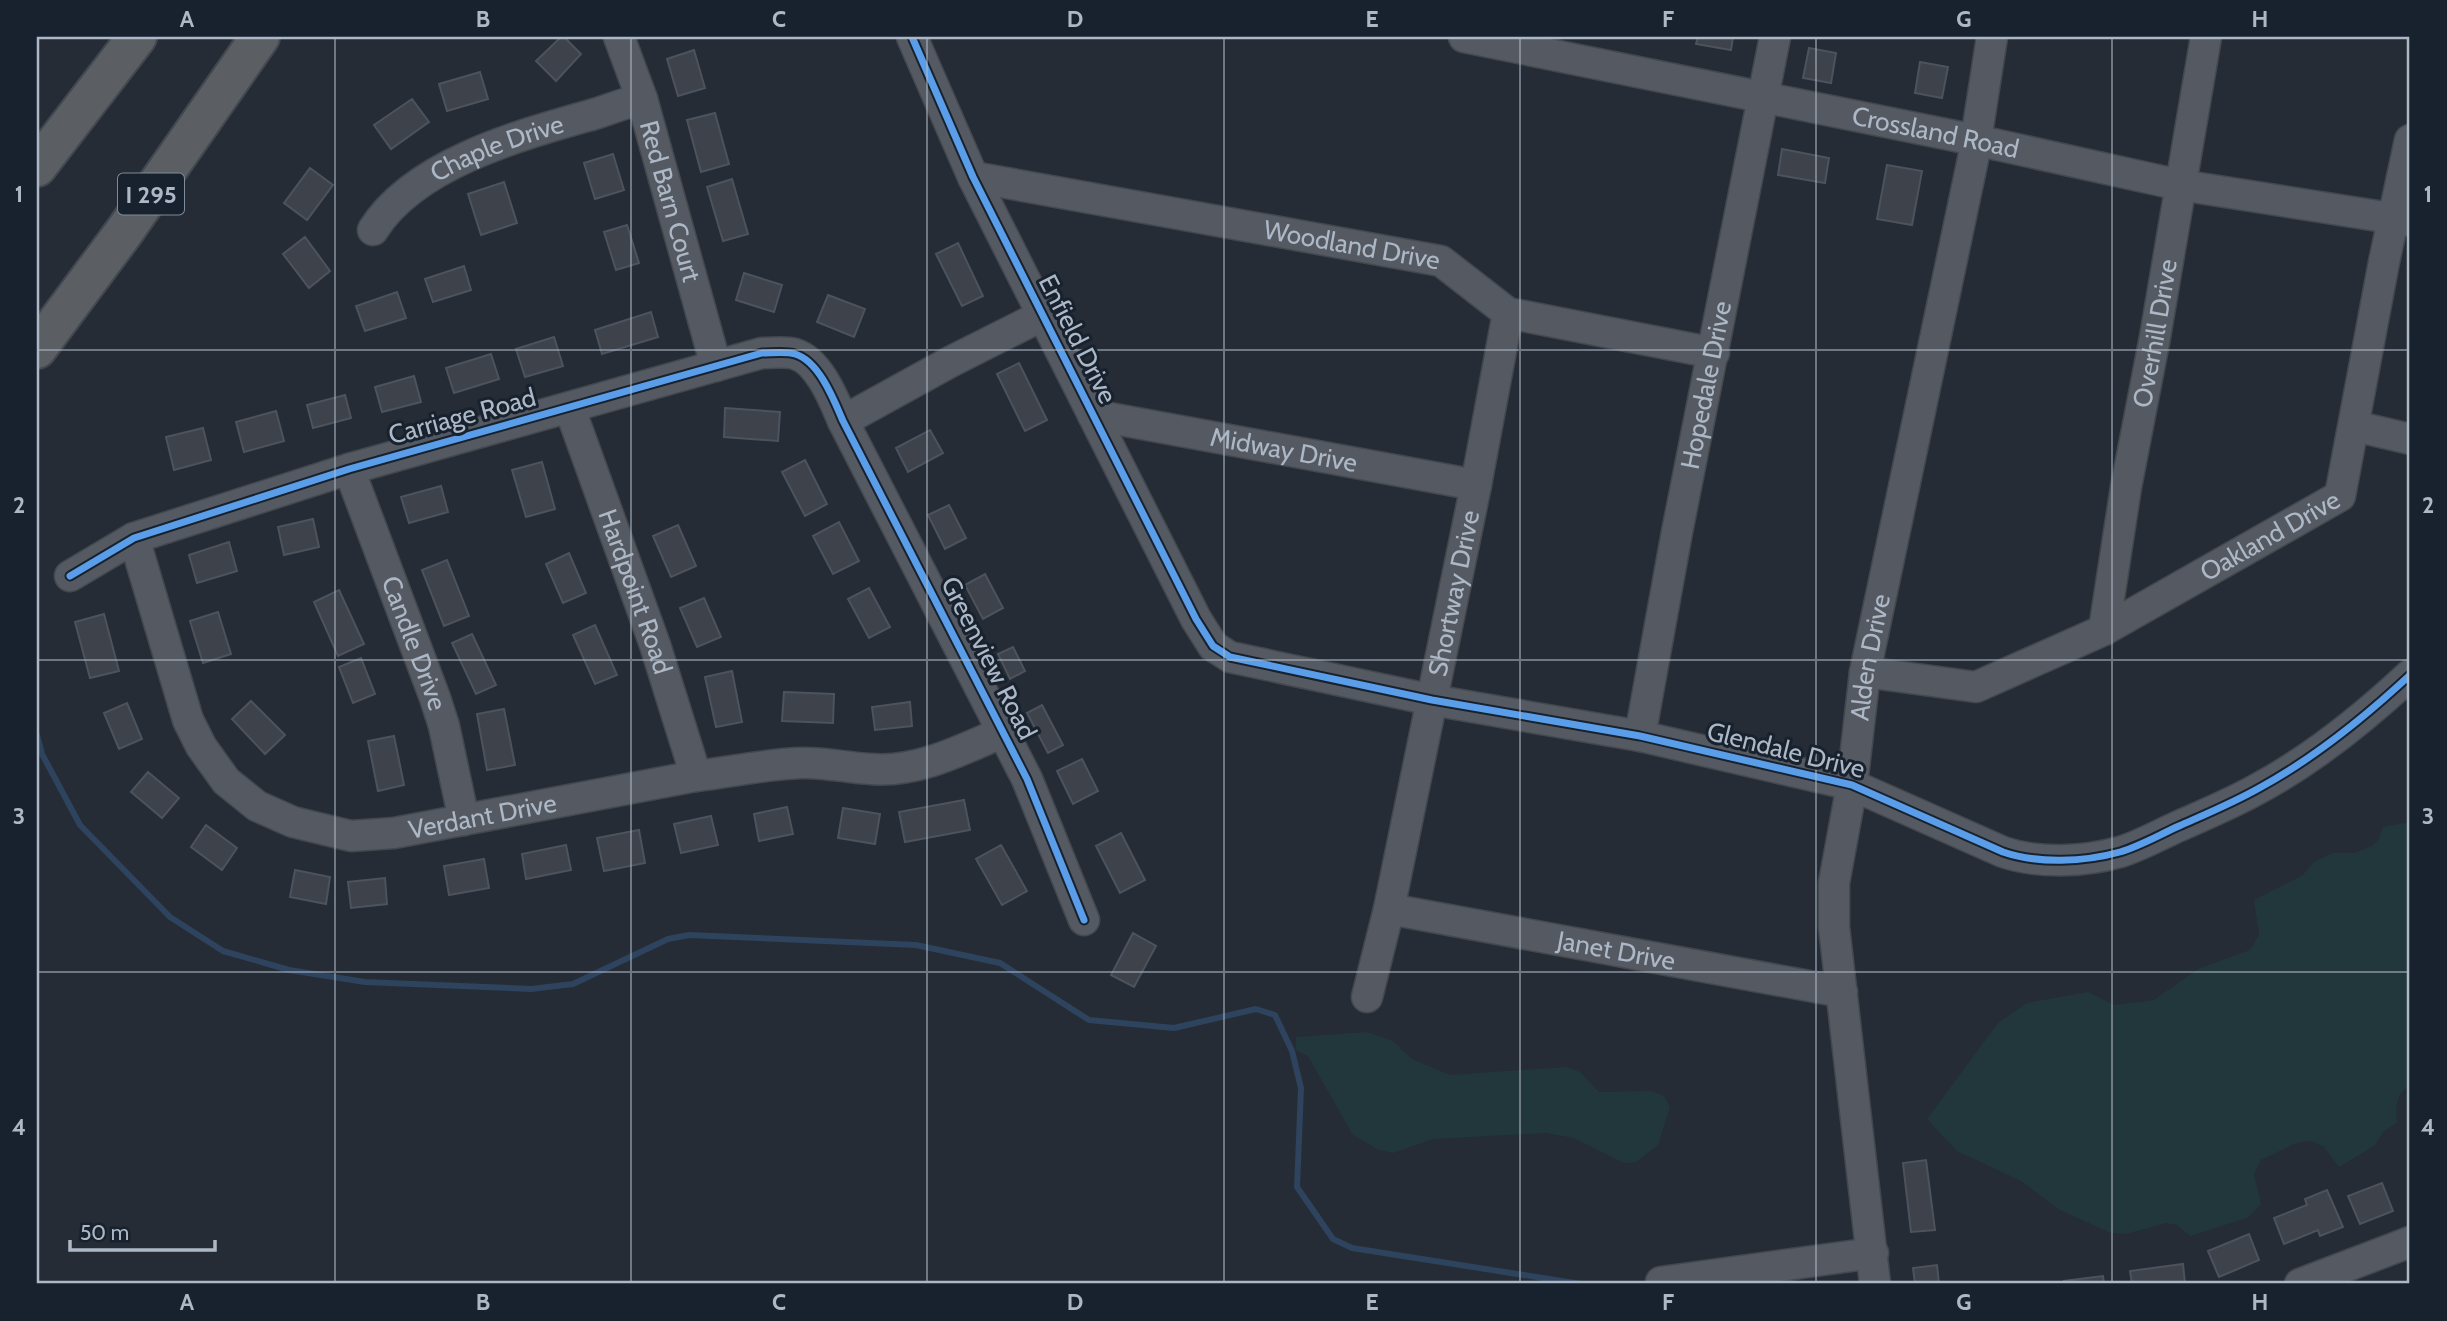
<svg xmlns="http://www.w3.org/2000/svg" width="2447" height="1321" font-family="Cabin,sans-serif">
<rect width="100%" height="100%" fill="#252c35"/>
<path fill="#22373b" d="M2410,822v264c-15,7 -14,22 -13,37l-13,8 -10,15 -35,21 -16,-21 -13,-5 -14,2 -35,17 -7,14 7,30 -14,14 -57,18 -13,-11 -11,-2 -40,11 -15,-1 -51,-23 -39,-29 -64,-30 -30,-32 71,-96 29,-20 61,-11 26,13 40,-5 44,-31 52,-19 9,-15 -5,-35 49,-25 11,-13 19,-9h22l17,-7 7,-7 4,-12z
M1367,1032l26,9 19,18 38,16 117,-8 13,5 19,20 53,-1 12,5 6,11 -12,38 -22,17 -12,1 -50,-25 -28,-5 -113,6 -40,14 -14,-3 -26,-15 -45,-79 -12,-6v-13z"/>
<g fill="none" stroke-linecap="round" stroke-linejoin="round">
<path stroke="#2e435e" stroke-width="6" d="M37,735l5,19 38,71 90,92 53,34 66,19 76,12 166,7 42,-5 95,-45 21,-4 227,10 84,18 89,57 85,8 82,-19 19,6 17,36 9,37 -4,99 36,52 19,9 229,36"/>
</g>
<path fill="#3d424b" stroke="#4c535d" stroke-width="2" d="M561,37h3l17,17 -25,27 -20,-20z
M1698,37h35l-2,13 -35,-6z
M1809,48l27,5 -5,30 -28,-5z
M694,50l11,38 -27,8 -11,-37z
M1920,62l28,5 -6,31 -27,-5z
M480,72l8,27 -41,12 -8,-27z
M412,99l17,23 -38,27 -17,-24z
M715,113l14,51 -28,8 -14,-52z
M1782,149l47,9 -4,25 -47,-8z
M613,154l11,36 -29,9 -11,-36z
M1887,165l35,6 -10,54 -35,-6z
M310,168l23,17 -26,35 -23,-17z
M732,179l16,55 -25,7 -16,-54z
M504,182l13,41 -36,12 -13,-41z
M627,225l12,38 -23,7 -12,-38z
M305,237l25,34 -21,17 -26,-34z
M958,243l25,53 -21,10 -26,-52z
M464,266l7,24 -38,12 -8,-23z
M744,273l38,12 -8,27 -38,-12z
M397,292l9,26 -41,13 -9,-25z
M828,295l37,14 -11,28 -37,-15z
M651,312l7,25 -56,17 -7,-24z
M554,337l9,29 -38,11 -9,-28z
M491,354l8,25 -45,14 -8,-25z
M1019,363l28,57 -22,11 -28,-57z
M414,376l7,26 -39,10 -7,-25z
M345,395l6,23 -38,10 -6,-23z
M725,408l55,4 -2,29 -54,-4z
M276,411l8,30 -40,11 -8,-30z
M203,428l8,32 -37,10 -8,-33z
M930,430l13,23 -35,19 -12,-24z
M805,460l22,44 -22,12 -23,-44z
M542,462l13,47 -29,8 -14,-47z
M441,486l7,26 -39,11 -8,-26z
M949,505l17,33 -21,11 -17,-34z
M313,519l6,28 -35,8 -6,-28z
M839,522l20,39 -26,13 -20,-38z
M678,525l18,41 -25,11 -18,-41z
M229,542l8,29 -40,12 -8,-28z
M569,553l17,40 -23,10 -17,-39z
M447,560l22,56 -25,10 -22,-56z
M985,574l18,34 -20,11 -18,-34z
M869,588l21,39 -21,11 -21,-39z
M339,590l25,54 -26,12 -24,-54z
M704,598l17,39 -24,10 -17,-39z
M218,612l13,42 -28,9 -13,-42z
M104,614l15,57 -29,7 -15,-56z
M595,625l22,50 -22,9 -22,-49z
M472,634l24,51 -20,9 -24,-51z
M1013,647l12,24 -15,8 -12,-25z
M361,658l14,36 -22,9 -14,-36z
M732,671l10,51 -26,5 -11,-50z
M784,692l50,2 -1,29 -51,-2z
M251,701l34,34 -20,19 -33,-35z
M910,702l2,24 -37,4 -3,-23z
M127,703l15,36 -23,10 -15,-36z
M1042,705l21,40 -15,8 -21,-40z
M504,709l11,56 -28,5 -10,-56z
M394,736l10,49 -26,6 -10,-50z
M1082,759l16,32 -25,13 -16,-33z
M148,772l31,26 -17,20 -31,-26z
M964,800l6,30 -65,12 -6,-30z
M787,807l6,27 -34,7 -5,-27z
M843,808l37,6 -5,30 -37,-6z
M711,816l7,29 -37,8 -7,-29z
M206,825l31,23 -15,22 -31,-23z
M639,830l6,33 -41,8 -7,-33z
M1121,833l24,47 -25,13 -24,-47z
M566,845l5,25 -45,9 -4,-25z
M1001,845l26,46 -25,14 -26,-46z
M484,859l5,29 -40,7 -5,-29z
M295,870l35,7 -4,27 -36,-7z
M385,878l2,26 -36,4 -3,-26z
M1133,933l23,13 -22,41 -23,-12z
M1926,1160l9,70 -24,2 -8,-69z
M2382,1183l11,28 -33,13 -12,-28z
M2327,1190l16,37 -23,9 -2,-6 -34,14 -10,-26 33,-13 -2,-6z
M2249,1234l10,26 -40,17 -11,-26z
M2183,1264l2,20h-53l-2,-13z
M1937,1265l2,19h-24l-2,-16z
M2103,1276l1,8h-40v-3z"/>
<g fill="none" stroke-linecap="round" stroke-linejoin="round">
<defs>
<g id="minor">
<path id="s1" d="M619,37l23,62 74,267"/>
<path d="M912,37l61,140 223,442 17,27 17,11 202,43 208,36 212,49 151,67c35,12 81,10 117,0 20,-6 39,-17 59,-26 27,-12 56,-24 82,-39 53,-29 105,-71 149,-112"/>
<path id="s2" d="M1464,37l511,103 205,45 230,36"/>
<path id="s3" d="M973,177l468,84 67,52 206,40"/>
<path id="s4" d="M373,230c41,-66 147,-95 218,-115 17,-5 33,-12 51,-16"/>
<path id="s5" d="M570,409l85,236 41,131"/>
<path id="s6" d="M1093,415l383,70"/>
<path d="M843,421l107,-59 93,-47"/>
<path d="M2354,426l56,13"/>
<path id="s7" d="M349,469l86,229 9,28 20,94"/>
<path id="s8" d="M134,538l54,182 13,26 25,35 31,25 36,16 58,14 43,-3 302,-57c35,-4 70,-12 105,-13 24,-1 46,5 70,6 47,4 90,-19 132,-37"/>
<path d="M70,576l64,-38 215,-69 413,-116c10,0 24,-2 33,1 24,7 39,46 48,67l184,358 57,141"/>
<path id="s9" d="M2104,630l22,-143 29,-150 51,-300"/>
<path id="s10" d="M1865,672l111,15 128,-57 236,-134 44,-234 26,-122"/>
<path id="s11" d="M1640,736l37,-204 98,-495"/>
<path id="s12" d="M1389,909l453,83"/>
<path id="s13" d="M1367,997l22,-88 87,-424 32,-172"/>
<path d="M1661,1282l212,-29"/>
<path id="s14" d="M1875,1284l-41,-357v-44l18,-98 13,-113 108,-513 19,-122"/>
<path d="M2300,1284l110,-42"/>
</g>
<path id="highway" d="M37,167l100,-130
M37,349l87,-117 136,-195"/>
</defs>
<use href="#minor" stroke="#43484f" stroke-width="33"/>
<use href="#highway" stroke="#414850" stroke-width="42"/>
<use href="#minor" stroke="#555a62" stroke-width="30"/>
<use href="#highway" stroke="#5b5e62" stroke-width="38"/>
<defs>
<path id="cycleway" d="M912,37l61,140 223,442 17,27 17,11 202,43 208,36 212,49 151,67c35,12 81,10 117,0 20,-6 39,-17 59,-26 27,-12 56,-24 82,-39 53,-29 105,-71 149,-112
M70,576l64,-38 215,-69 413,-116c10,0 24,-2 33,1 24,7 39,46 48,67l184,358 57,141"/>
</defs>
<use href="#cycleway" stroke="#18222f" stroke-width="11"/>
<use href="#cycleway" stroke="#5a9eea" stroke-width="7"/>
</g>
<path fill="none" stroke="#adb8c7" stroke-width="2" stroke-opacity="0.55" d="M335,37v1247M631,37v1247M927,37v1247M1224,37v1247M1520,37v1247M1816,37v1247M2112,37v1247M37,350h2373M37,660h2373M37,972h2373"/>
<g text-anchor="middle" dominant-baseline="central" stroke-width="6" stroke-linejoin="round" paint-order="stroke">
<rect fill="#18222f" stroke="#808b99" stroke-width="2" x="118" y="173.5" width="66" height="41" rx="5"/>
<g font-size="24" font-weight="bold" fill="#adb8c7">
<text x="151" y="194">I 295</text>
</g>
<g font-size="26" fill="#adb8c7" stroke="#18222f">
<text stroke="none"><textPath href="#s2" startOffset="481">Crossland Road</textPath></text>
<text stroke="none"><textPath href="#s4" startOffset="152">Chaple Drive</textPath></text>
<text stroke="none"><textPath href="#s1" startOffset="172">Red Barn Court</textPath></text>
<text stroke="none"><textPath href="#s3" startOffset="385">Woodland Drive</textPath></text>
<text stroke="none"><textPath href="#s9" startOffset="301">Overhill Drive</textPath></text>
<text transform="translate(1078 339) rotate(63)">Enfield Drive</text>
<text stroke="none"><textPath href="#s11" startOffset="357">Hopedale Drive</textPath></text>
<text transform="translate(462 416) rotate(-15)">Carriage Road</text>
<text stroke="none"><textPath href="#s6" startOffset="194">Midway Drive</textPath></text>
<text stroke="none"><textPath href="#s10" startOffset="443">Oakland Drive</textPath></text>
<text stroke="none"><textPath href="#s5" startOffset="194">Hardpoint Road</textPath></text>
<text stroke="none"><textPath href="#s13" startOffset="413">Shortway Drive</textPath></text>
<text stroke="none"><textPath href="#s7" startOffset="186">Candle Drive</textPath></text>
<text stroke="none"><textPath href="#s14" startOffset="632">Alden Drive</textPath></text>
<text transform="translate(989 658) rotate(63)">Greenview Road</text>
<text transform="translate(1786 750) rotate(14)">Glendale Drive</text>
<text stroke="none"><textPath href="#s8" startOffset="534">Verdant Drive</textPath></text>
<text stroke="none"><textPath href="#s12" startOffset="231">Janet Drive</textPath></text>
</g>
</g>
<rect width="2447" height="1321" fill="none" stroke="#18222f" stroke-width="77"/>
<path d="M70 1240v10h145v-10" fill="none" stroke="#adb8c7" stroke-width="3.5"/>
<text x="80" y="1240" font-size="21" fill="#adb8c7" stroke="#18222f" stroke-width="5" paint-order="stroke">50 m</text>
<rect x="38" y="38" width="2370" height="1244" fill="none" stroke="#adb8c7" stroke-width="2.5"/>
<g font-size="23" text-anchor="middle" font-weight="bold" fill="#adb8c7">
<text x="187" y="27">A</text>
<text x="483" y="27">B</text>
<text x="779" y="27">C</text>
<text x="1075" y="27">D</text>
<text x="1372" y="27">E</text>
<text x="1668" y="27">F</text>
<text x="1964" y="27">G</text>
<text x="2260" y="27">H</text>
<text x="19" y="202">1</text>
<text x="2428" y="202">1</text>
<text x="19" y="513">2</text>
<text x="2428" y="513">2</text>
<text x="19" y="824">3</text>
<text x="2428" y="824">3</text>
<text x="19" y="1135">4</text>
<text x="2428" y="1135">4</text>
<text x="187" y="1310">A</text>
<text x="483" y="1310">B</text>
<text x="779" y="1310">C</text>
<text x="1075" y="1310">D</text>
<text x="1372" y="1310">E</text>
<text x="1668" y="1310">F</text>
<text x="1964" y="1310">G</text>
<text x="2260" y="1310">H</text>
</g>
</svg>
